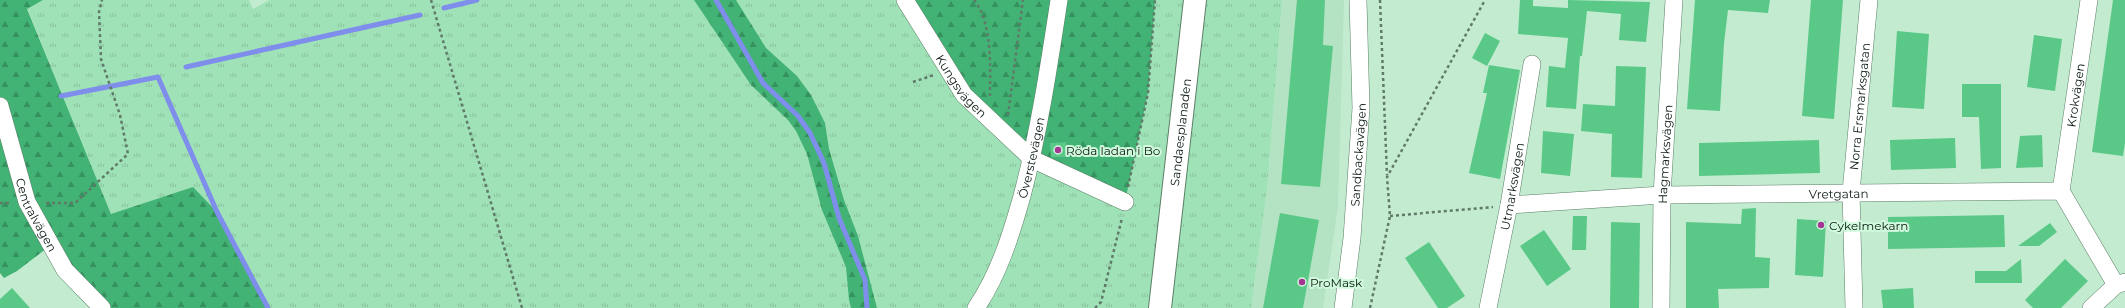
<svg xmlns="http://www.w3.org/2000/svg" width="2125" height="308" font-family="Montserrat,sans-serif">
<defs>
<pattern id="grass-tufts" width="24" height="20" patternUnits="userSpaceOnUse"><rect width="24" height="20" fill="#a0e2b7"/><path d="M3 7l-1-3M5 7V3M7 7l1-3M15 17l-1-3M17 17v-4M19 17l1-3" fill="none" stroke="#88c19c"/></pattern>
<pattern id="forest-firs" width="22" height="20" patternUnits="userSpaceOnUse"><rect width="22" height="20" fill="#42b374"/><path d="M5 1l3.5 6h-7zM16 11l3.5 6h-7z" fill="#35915e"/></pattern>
</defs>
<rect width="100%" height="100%" fill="#c3ebd0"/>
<path fill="#b4e3c3" d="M1282,0h62l-6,206 -15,102h-72l16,-119z"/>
<path fill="url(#grass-tufts)" d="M43,0h206l4,9 16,-9h636l220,202 23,-109 7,-93h127l-15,189 -16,119h-983l-51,-96 -106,2 -84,-206z"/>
<path fill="url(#forest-firs)" d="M0,0h43l-16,9 84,205 82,-27 24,25 51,96h-166l-51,-63 -34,26 -13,7 -4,-5z
M694,0h42l30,48 31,28 14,19 14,28 4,26 15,51 14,36 19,72h-26l-2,-8 -3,-33 -24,-57 -15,-56 -11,-23 -8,-11 -37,-35z
M905,0h250l-7,93 -23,109 -93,-43 -68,-64z"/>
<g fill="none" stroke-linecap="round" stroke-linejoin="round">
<path stroke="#7f8deb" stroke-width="5" d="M716,0l47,83 35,33 12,17 14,30 15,55 26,62 2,28
M444,8l33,-8
M186,67l234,-52
M61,96l97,-19 59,135 51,96"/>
</g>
<path fill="#5ac988" d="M1297,0h28l-2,45 10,1 -13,141 -39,-3z
M1520,0h13v6l35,2v-8l82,2 -4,40 -27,-2 2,-26 -34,-3 -5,45h-2l-4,53 -30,-2 3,-41 16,2 3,-30 -50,-4z
M1695,0h75l-2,13 -40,-3 -4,33 -4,68 -33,-2z
M1811,0h32l-9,119 -32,-3z
M2113,0h12v143l-2,13 -31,-4z
M1897,31l32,3 -5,75 -32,-2z
M1485,33l15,8 -13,25 -15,-8z
M2034,35l28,4 -7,52 -28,-4z
M1489,65l31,5 -20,109 -31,-6 18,-80h-4z
M1616,66l30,1 -4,111 -31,-1 1,-43 -31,-3 2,-27 32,2z
M1962,84h39v84l-20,1 -2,-52h-17z
M1543,131l31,3 -4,42 -29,-3z
M2042,135l1,32 -27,1 4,-32z
M1955,138l1,30 -65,2 -1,-30z
M1819,140l1,33 -121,3v-33z
M1066,142l1,15h-16l-1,-14z
M1756,208l-1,49 15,1 -1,30 -51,1 1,19h-33v-86l55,2 1,-15z
M1280,213l39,7 -16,88h-40z
M2004,215l1,32 -117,2v-32z
M1573,216h14l-1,34h-14z
M1797,219l29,2 -3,56 -28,-2z
M1611,222l29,1 -1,85h-29z
M2050,223l7,9 -18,14h-21z
M1544,230l27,39 -24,17 -27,-40z
M1429,242l36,54 -18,12h-9l-33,-50z
M2021,259l1,24h-47v-12h31z
M2065,259l23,22 -27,27h-28l-8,-8z
M12,288l18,20h-30v-9z
M1913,288l1,20h-31l-2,-18z"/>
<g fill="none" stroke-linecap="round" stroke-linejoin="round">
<defs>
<g id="minor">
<path id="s1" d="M905,0l59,95 68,64 93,43"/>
<path id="s2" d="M0,106l27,96 38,68 37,38"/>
<path id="s3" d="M2061,191l28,-191"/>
<path id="s4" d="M1509,205l153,-10 399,-4 55,94"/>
<path id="s5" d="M976,308c23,-34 35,-73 46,-112 17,-64 27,-130 37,-196"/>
<path id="s6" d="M1343,308l9,-70 9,-130 -3,-108"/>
<path id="s7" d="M1488,308l21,-103 23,-141"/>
<path id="s8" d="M1661,308l1,-113 12,-195"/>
<path id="s9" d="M1854,308l-3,-116 18,-192"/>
<path d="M2091,308l25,-23 9,-3"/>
</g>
<g id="secondary">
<path id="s10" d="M1160,308l35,-308"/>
</g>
</defs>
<use href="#minor" stroke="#5a7f66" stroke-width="18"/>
<use href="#secondary" stroke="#5a7f66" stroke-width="24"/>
<path stroke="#5f7a69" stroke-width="2.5" stroke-dasharray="3 3" stroke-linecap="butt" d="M431,0l91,308
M974,0c19,23 16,70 16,98
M1380,0l7,175
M913,82l21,-7
M1008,115l15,-115
M1128,187l20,-94 7,-93
M0,203h11
M46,203h29l53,-49 -8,-39 -19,-56 -2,-47 3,-12
M1390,216l103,-9
M1095,308l6,-6 21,-84
M1370,308l20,-92 -3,-39 98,-177"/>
<use href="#minor" stroke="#fff" stroke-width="17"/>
<use href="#secondary" stroke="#fff" stroke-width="22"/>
</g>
<g fill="#a63693" stroke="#d0f9dd" stroke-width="1.5">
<circle cx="1058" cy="150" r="4"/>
<circle cx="1821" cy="225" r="4"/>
<circle cx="1302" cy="282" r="4"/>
</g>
<g text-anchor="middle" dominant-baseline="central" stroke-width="4" stroke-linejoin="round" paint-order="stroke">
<g font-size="12" fill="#0a1910" stroke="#d0f9dd">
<text stroke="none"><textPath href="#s1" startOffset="103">Kungsvägen</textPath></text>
<text stroke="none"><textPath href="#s3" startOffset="97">Krokvägen</textPath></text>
<text stroke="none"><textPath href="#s9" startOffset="202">Norra Ersmarksgatan</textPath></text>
<text stroke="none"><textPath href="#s10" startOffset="177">Sandaesplanaden</textPath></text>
<text stroke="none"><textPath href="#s6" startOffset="154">Sandbackavägen</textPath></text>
<text stroke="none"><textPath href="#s8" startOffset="154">Hagmarksvägen</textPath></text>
<text stroke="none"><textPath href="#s5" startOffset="161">Överstevägen</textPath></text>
<text stroke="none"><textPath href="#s7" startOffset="124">Utmarksvägen</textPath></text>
<text stroke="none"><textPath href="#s4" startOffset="330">Vretgatan</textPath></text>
<text stroke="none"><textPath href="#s2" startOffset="115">Centralvägen</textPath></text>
</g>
<g font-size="12" fill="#0a1910" stroke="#d0f9dd" text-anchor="start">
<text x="1066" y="150">Röda ladan i Bo</text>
<text x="1829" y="225">Cykelmekarn</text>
<text x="1310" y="282">ProMask</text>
</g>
</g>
</svg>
